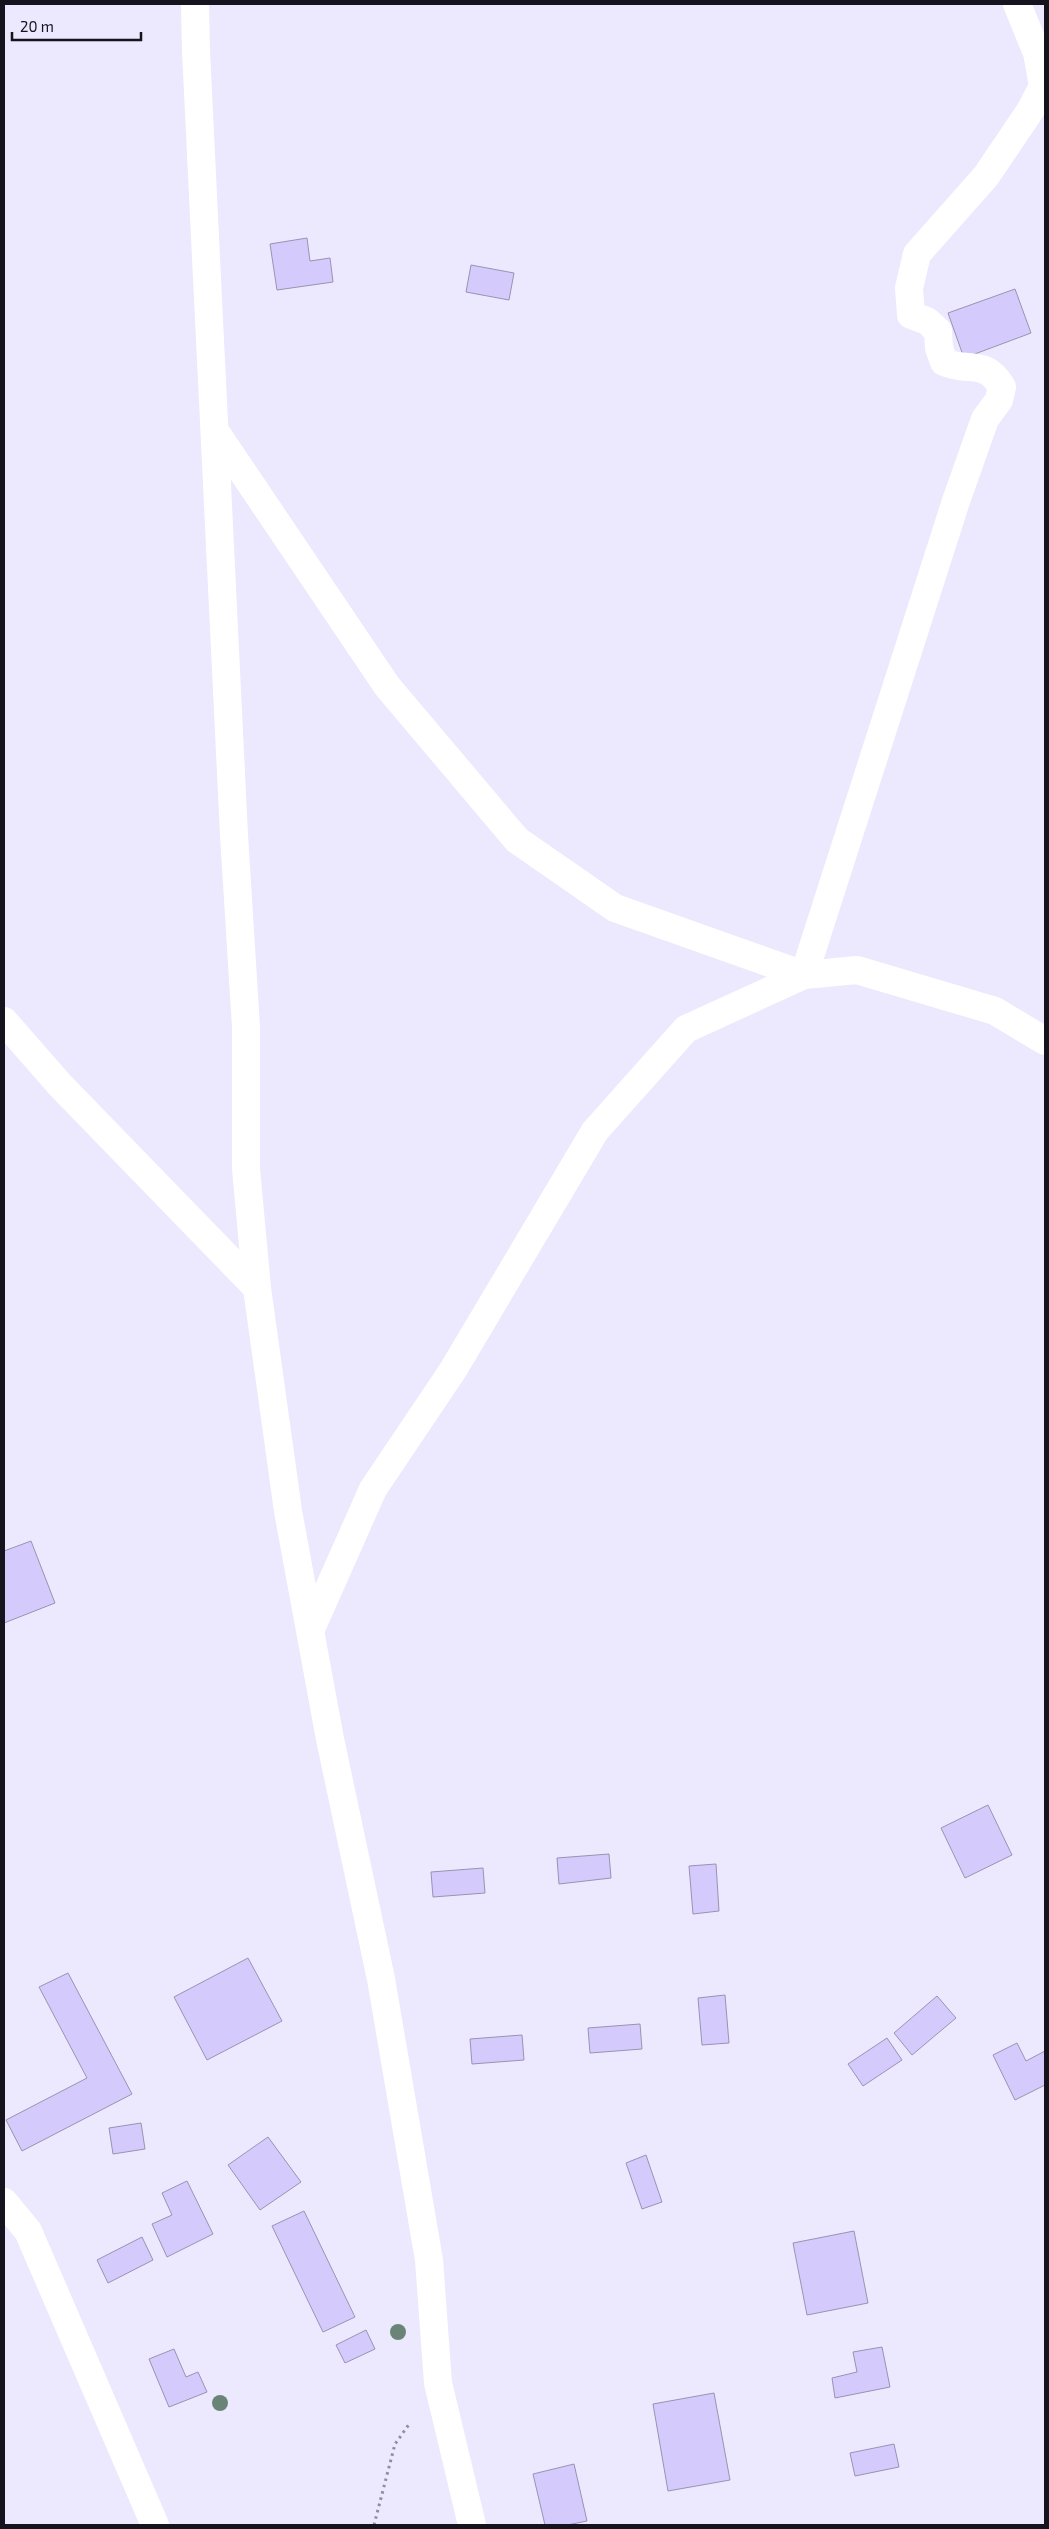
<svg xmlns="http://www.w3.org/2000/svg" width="1049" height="2529" font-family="'Exo 2',sans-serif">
<rect width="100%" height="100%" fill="#ece8fd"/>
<path fill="#d4cbfc" stroke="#9993b3" d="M307,238l3,23 20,-3 3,24 -56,8 -7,-46z
M471,265l43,8 -5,27 -43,-8z
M1015,289l16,44 -67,25 -16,-45z
M31,1541l24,62 -51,20v-72z
M988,1805l24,50 -47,23 -24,-50z
M609,1854l2,24 -52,6 -2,-26z
M716,1864l3,47 -26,3 -4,-48z
M483,1868l2,25 -52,4 -2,-25z
M248,1958l34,63 -75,39 -33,-63z
M68,1973l64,121 -110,57 -16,-31 81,-42 -48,-91z
M725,1995l4,48 -27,2 -4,-47z
M937,1996l19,22 -44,37 -18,-22z
M640,2024l2,25 -52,4 -2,-25z
M522,2035l2,25 -52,4 -2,-25z
M887,2038l15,22 -39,26 -15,-22z
M1017,2043l9,18 19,-10v34l-30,15 -22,-45z
M141,2123l4,26 -32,5 -4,-26z
M268,2137l33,45 -41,28 -32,-45z
M646,2155l16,47 -20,7 -16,-46z
M187,2181l26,53 -46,23 -15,-33 20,-9 -10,-22z
M304,2211l51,106 -32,15 -51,-106z
M854,2231l14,72 -61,12 -14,-72z
M142,2237l11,23 -45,23 -11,-23z
M366,2330l9,19 -30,14 -9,-18z
M882,2347l8,40 -55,11 -3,-20 25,-6 -4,-20z
M174,2349l12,28 12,-5 9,20 -38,15 -20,-48z
M714,2393l16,87 -62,11 -15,-87z
M894,2444l5,23 -44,9 -5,-23z
M574,2464l13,57 -20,4h-22l-12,-51z"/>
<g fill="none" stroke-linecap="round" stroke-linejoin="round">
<path stroke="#908d9e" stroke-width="3" stroke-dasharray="2.5 4" stroke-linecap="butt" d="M374,2525l21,-81 15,-21"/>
<path stroke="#fff" stroke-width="28" d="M195,4l1,47 38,784 12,192v142l11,119 31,223 42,228 51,240 48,281 9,123 34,142
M215,431l172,255 130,154 98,68 189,67
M804,975l152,-474 29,-82 14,-19 3,-13c-17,-29 -33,-14 -58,-25l-5,-14 -1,-17 -11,-10 -16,-6 -2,-27 8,-34 69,-78 44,-65 13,-25 -6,-33 -20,-49
M4,1021l56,64 197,203
M310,1631l63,-142 80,-119 142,-239 91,-102 118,-54 53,-5 138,41 50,30
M4,2202l24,29 127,294"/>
</g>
<g fill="#6a8578">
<circle cx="398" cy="2332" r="8"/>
<circle cx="220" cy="2403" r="8"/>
</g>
<rect width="1049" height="2529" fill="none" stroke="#15131e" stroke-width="10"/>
<path d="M12 32v8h129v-8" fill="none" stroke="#15131e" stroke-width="2.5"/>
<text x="20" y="32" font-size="15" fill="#15131e" stroke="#ece8fd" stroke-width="4" paint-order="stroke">20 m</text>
</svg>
